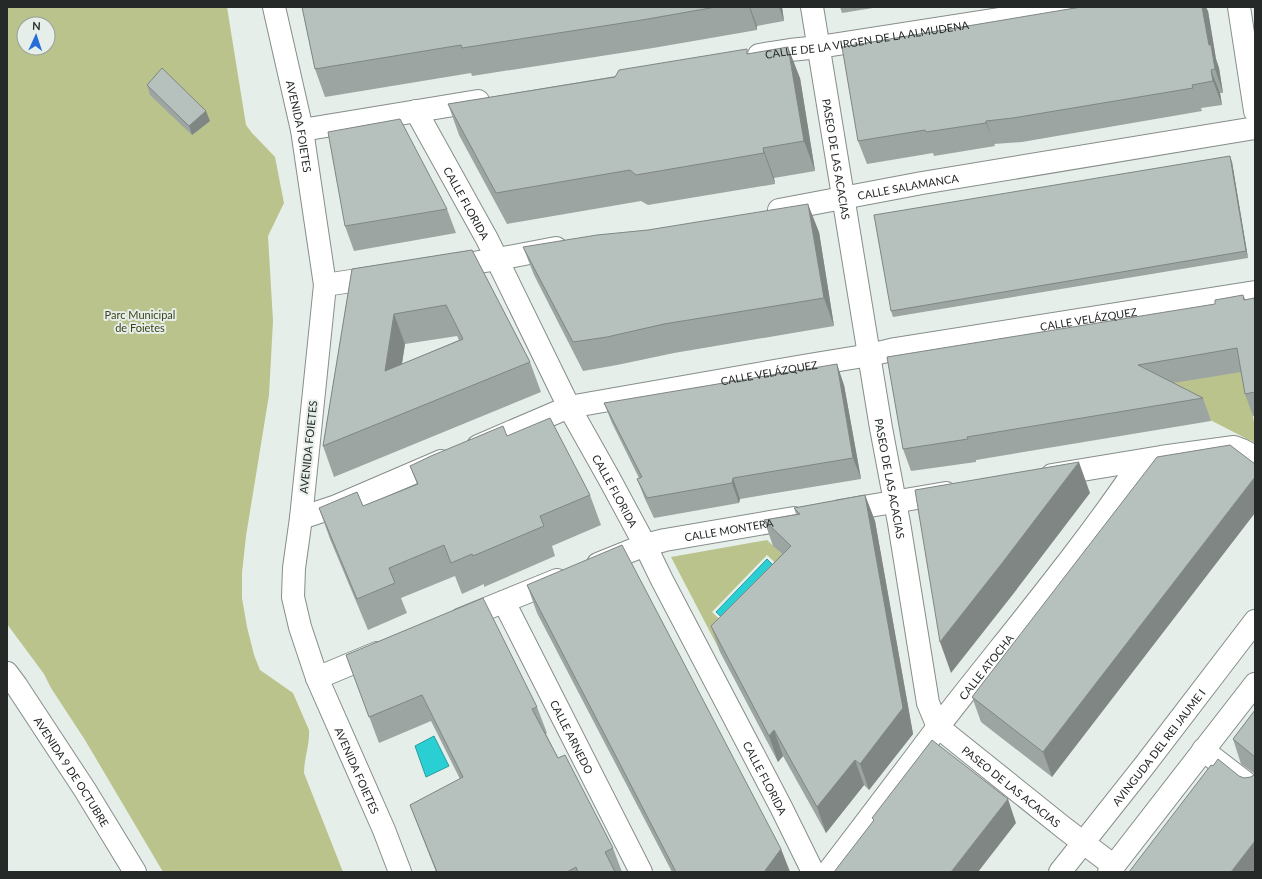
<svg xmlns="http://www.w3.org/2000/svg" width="1262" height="879" font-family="Lato,sans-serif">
<rect width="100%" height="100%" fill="#e6eee9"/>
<path fill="#b9c38b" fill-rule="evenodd" d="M7,7h220l19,118 6,8 23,24 9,46 -16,33 5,85 -4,74 -23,141 -4,37v25l5,29 7,28 6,15 33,23 16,37c1,14 -5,28 -5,43l39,99h-180l-78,-132 -34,-52 -7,-14 -37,-50zM24,24h24v24h-24z
M1245,371l10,57v15l-109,-56z
M767,540l33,31 -80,80 -49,-94zM767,555l20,19 -55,57 -20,-19z"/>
<path fill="#2acfd3" stroke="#289d9f" d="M767,559l16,16 -50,53 -17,-16z
M434,736l15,30 -23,11 -11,-31z"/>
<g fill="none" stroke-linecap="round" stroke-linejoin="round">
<defs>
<g id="minor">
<path id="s1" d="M274,7l28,123 23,155 -24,233 -7,50 -1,29 7,30 17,51 67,152 16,42"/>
<path id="s2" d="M812,7l69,421 18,95 29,180 10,24 126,101 50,38"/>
<path d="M1239,7l16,104"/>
<path id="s3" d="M759,55l31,-5 29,-3 258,-40"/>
<path id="s4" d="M416,111l71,128 82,168 41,73 35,65 17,35 119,227 32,65"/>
<path d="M302,130l176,-29"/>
<path id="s5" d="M779,210l143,-27 333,-55"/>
<path d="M448,267l50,-8 58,-11"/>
<path d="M325,285l53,-8"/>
<path id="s6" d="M478,446l91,-39 240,-42 61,-10 25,-6 360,-57"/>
<path d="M1052,475l109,-18 73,-10 8,3 13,7"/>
<path d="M840,511l106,-18"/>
<path d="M301,518l33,-11 107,-46"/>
<path id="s7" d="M598,564l47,-19 20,-5 129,-22"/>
<path id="s8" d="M504,602l137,270"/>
<path d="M461,619l96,-39"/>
<path id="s9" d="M7,673l9,12 69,105 50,82"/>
<path d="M317,678l60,-25"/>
<path d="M1203,750l52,40"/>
<path id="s10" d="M828,872c37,-48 73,-96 110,-145 68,-88 141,-173 203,-266"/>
</g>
<g id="major">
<path id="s11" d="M1060,872l84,-106 111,-145"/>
<path d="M1109,872l146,-188"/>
</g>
</defs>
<use href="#minor" stroke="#868e89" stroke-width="24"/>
<use href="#major" stroke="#868e89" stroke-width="24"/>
<use href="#minor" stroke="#fff" stroke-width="22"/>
<use href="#major" stroke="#fff" stroke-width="22"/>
</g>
<path fill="#9da5a3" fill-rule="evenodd" d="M302,7h480l2,14 -27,5v4l-104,18 -181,28 -1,-3 -146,24 -10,-28z
M840,7h39l-37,6z
M1208,11l8,48 3,9 4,25h-3l2,12 -21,3 1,3 -180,31 -28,2 1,2 -61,10 -1,-3 -66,11 -9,-23z
M748,54l52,24 15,93 -41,7 1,6 -127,21 -7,-4 -134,23 -48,-89 -11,-31z
M147,85l63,36 -18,14 -42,-40z
M1232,162l16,96 -355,59 -2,-6z
M447,209l9,24 -102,18 -9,-25z
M819,232l15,94 -160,27 -57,12 -34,6 -49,-96 -11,-28z
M472,250l58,112 11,30 -207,85 -11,-31 29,-177zM457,336l2,4 -57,24 3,-20z
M1243,295l2,4 10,3v114h-2l-8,-22 -4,-22 -30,5 -38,6 30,15 8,23 -235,39v2l-65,9 -8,-22 312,-145z
M844,385l17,94 -121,20 -1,4 -85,15 -9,-19 -8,-20 2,-1 -27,-55 -8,-20z
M507,436l83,59 11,30 -49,21 3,10 -71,31v-3l-22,10 -7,-18 -54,22 6,15 -39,17 -38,-91 -11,-31 44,-2 54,-22 -7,-18z
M1255,464l-203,313 -71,-55 -9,-25z
M865,495l10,26 38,213 -44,56 -5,-5 -38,48 -43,-77 -5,6 -58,-110 -9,-26 71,-72 -9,-8 -9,-26 32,-6 -2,-6z
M527,585l254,264 9,23h-118l-135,-259z
M346,655l191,52 10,26 -1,1 12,24 55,90 9,24h-186l-16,-41 -10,-26 50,-26 -29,-58 -52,22z
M1255,710v162l-42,-106 31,12 7,-1 4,-3 -14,-10 -8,-25z"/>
<path fill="#7f8684" d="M749,7h1l7,19v4z
M779,7h3l2,14z
M1202,7h4l2,4 8,48 3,9 4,25 -8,-24 -6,-24z
M788,47l12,31 15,93 -11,-30z
M1211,70l9,23 2,12 -9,-24z
M206,111l4,10 -18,14 -3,-9z
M986,121l8,23 1,2 -9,-23z
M763,148l11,30 1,6 -11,-31z
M1230,156l2,6 16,96 -2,-7z
M808,204l11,28 15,94 -10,-28z
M394,314l11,30 -9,57 -11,-30z
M837,364l7,21 17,94 -8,-21z
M1079,462l11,31 -76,100 -63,80 -11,-31z
M1255,477v36l-203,264 -9,-25z
M733,478l7,21 -1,4 -7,-20z
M865,495l10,26 38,213 -44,56 -9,-26z
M774,730l9,26 -5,6 -9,-26z
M855,760l9,25 -38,48 -9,-26z
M1008,799l8,24 -38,49h-27z
M1255,841v31h-24z
M781,849l9,23h-26z"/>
<path fill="#b6c0bd" stroke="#7f8684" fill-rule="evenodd" d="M302,7h414l-74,13 -180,28 -1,-3 -146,24z
M1081,7h121l7,38h2l4,24 -4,1 2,11 -21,4 1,3 -180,30 -27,3v2l-60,9 -1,-2 -67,11 -16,-94z
M788,47l16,94 -41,7 1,5 -128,22 -6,-5 -134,23 -48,-89 167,-27 4,-7 128,-21v5z
M162,68l44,43 -17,15 -42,-41z
M400,119l47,90 -102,17 -17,-94z
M1230,156l16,95 -355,60 -17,-96z
M808,204l16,94 -160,26 -57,13 -34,5 -50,-95 74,-12 51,-5z
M472,250l58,112 -207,84 29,-177zM446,305l17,34 -78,32 9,-57z
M1243,295l1,5 10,-2 1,8v86l-10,2 -8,-46 -34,6 -65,11 65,33 -236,39 1,2 -65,10 -16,-92 328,-53v-4z
M837,364l16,94 -120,20 -1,5 -85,15 -10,-19 5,-2 -38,-74z
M550,418l40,77 -50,21 4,10 -71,30 -1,-2 -21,9 -7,-18 -55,23 6,15 -38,16 -38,-91 38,-16 6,14 55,-22 -8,-18 21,-10 72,-30 4,10z
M1230,445l25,19v13l-212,275 -71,-55 185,-240z
M1079,462l-76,100 -63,80 -25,-152z
M865,495l38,213 -43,56 -5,-4 -38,47 -43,-77 -5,6 -58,-110 80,-80 -27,-26 36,-6 -6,-6z
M622,545l159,304 -17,23h-88l-149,-287z
M483,598l54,109 -5,2 26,49 7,-3 48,93 -8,4 10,20h-37l-2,-5 -9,5h-130l-27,-67 53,-28 -41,-82 -53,22 -23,-62z
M1255,710v47l-22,-18z
M932,740l76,59 -57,73h-117l40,-52 -2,-2z
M1218,759l21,17 5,2 7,-1 4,-3v67l-24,31h-102l82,-107 2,1z"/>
<g text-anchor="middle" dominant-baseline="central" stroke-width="4" stroke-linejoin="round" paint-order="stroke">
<g font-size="11" fill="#252927" stroke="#e6eee9">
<text stroke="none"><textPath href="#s3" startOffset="109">CALLE DE LA VIRGEN DE LA ALMUDENA</textPath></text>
<text stroke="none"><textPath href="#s1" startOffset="122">AVENIDA FOIETES</textPath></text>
<text stroke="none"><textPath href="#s2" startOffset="154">PASEO DE LAS ACACIAS</textPath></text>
<text stroke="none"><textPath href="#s5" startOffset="131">CALLE SALAMANCA</textPath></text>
<text stroke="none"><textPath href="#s4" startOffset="105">CALLE FLORIDA</textPath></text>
<text stroke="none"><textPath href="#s6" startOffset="626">CALLE VELÁZQUEZ</textPath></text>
<text stroke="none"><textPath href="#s6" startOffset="302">CALLE VELÁZQUEZ</textPath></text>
<text transform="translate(308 447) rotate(-84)">AVENIDA FOIETES</text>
<text stroke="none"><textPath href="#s2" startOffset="478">PASEO DE LAS ACACIAS</textPath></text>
<text stroke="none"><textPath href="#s4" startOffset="429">CALLE FLORIDA</textPath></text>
<text stroke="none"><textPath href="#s7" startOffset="136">CALLE MONTERA</textPath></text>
<text stroke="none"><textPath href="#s10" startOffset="259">CALLE ATOCHA</textPath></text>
<text stroke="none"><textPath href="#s8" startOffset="151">CALLE ARNEDO</textPath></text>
<text stroke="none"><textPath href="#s11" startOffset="159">AVINGUDA DEL REI JAUME I</textPath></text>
<text stroke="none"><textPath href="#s1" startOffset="782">AVENIDA FOIETES</textPath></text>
<text stroke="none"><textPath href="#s9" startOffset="118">AVENIDA 9 DE OCTUBRE</textPath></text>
<text stroke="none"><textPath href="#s4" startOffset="753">CALLE FLORIDA</textPath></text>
<text stroke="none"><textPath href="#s2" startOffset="826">PASEO DE LAS ACACIAS</textPath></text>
</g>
<g font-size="11" fill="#3d4219" stroke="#e6eee9">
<text x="140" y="314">Parc Municipal<tspan x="140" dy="13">de Foietes</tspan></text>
</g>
</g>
<rect width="1262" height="879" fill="none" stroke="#252927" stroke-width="16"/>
<g transform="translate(36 36) rotate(3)"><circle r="19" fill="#e6eee9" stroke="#999f9b"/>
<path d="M0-3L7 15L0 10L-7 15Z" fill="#276dd9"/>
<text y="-6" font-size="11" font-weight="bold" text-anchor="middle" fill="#252927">N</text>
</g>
</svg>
